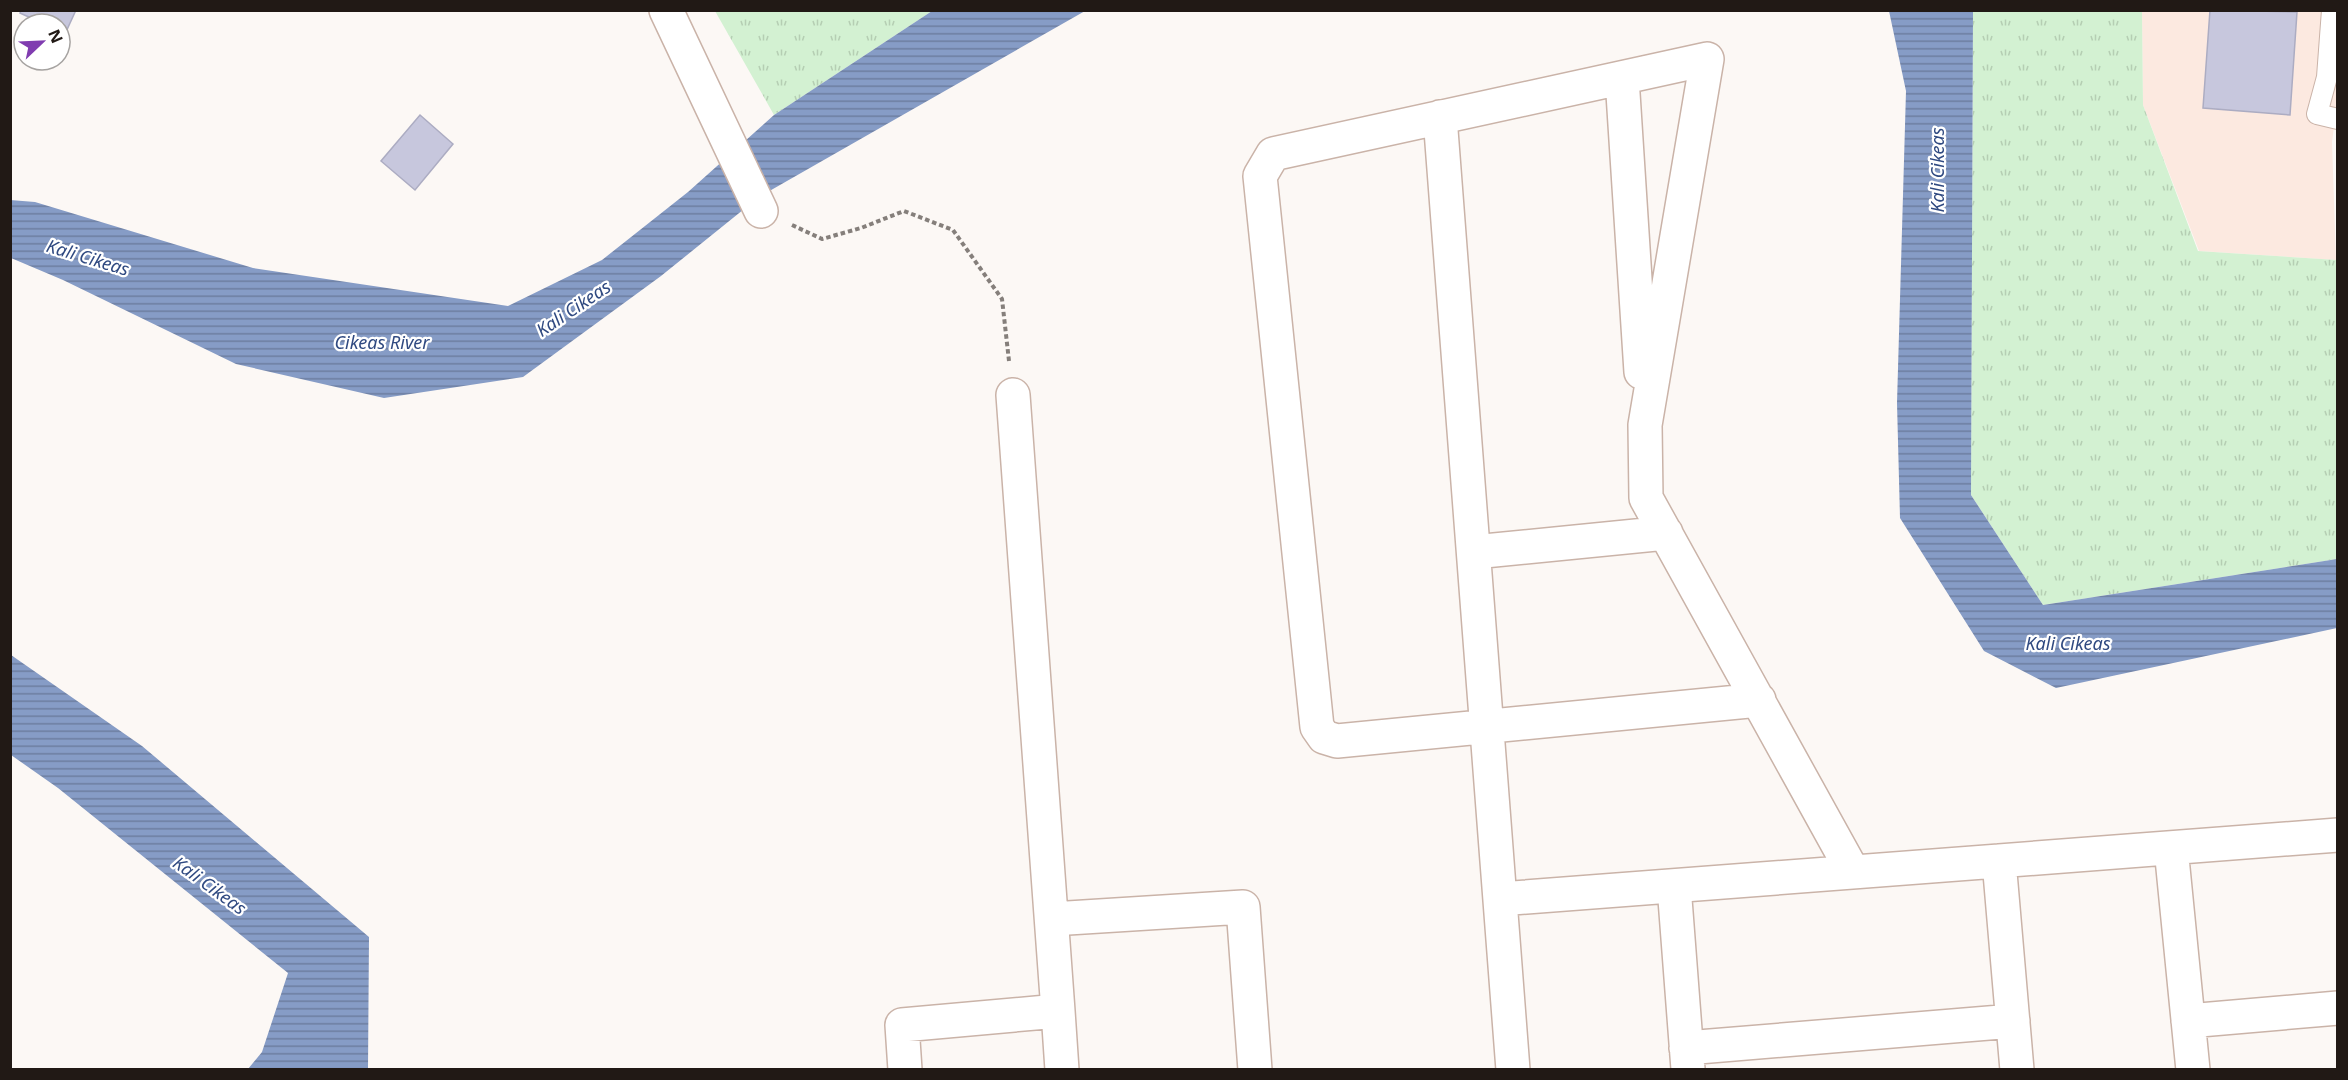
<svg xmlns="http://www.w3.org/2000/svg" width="2348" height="1080" font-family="'Noto Sans',sans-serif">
<defs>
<pattern id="grass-tufts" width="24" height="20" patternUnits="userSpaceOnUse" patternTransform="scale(1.5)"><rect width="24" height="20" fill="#d3f1d2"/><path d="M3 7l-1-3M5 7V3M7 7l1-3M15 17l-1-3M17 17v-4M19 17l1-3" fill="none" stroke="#b5ceb3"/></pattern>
<pattern id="water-rules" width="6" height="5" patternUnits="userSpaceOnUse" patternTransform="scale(1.5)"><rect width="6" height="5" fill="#869cc6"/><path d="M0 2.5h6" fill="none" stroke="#6d7ea0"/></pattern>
</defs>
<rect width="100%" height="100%" fill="#fcf8f5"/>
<path fill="#fce9e0" d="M2142,11h195l1,86 -6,45 4,118 -137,-9 -56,-146z"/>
<path fill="url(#grass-tufts)" d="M715,11h217l-158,104z
M1973,11h169l1,94 55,146 139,9v299l-294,46 -72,-110z"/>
<path fill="url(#water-rules)" d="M932,11h153l-326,186 -98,79 -138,101 -139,21 -148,-34 -173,-84 -52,-22 -1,-58 25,2 218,66 255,38 94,-46 86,-68 86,-77z
M1889,11h84l-2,484 72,110 294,-46v69l-281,60 -72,-37 -84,-133 -3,-115 9,-312z
M11,655l131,91 227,191 -1,132h-120l14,-17 26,-79 -230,-185 -47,-33z"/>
<path fill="#c7c7dd" stroke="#acacc2" stroke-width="1.5" d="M21,10h55l-11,24 -5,-2v-8h-16l-24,-11z
M2210,10l87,2 -7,103 -87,-7z
M420,115l33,29 -38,46 -34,-29z"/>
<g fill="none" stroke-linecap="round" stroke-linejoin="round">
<defs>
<path id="lane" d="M2332,10l-5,67 -10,37 21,5"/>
<path id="street" d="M666,10l95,201
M1622,78l19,294
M1440,117l73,953
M1013,395l45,616
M1474,552l192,-19
M1759,700l-422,41 -13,-4 -7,-10 -57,-551 13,-22 434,-95 -62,366 1,73 207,374
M2171,848l22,222
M1999,861l18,209
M1674,886l14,183
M1500,899l838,-64
M1052,919l191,-12 12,163
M2188,1021l150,-13
M1686,1048l327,-27
M905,1070l-3,-45 156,-14 4,59"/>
</defs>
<use href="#lane" stroke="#cab3a8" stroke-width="22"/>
<use href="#street" stroke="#cab3a8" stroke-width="36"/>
<path stroke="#857f7b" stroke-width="4" stroke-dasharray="4.5 3" stroke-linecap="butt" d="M792,225l30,14 39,-11 43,-17 49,19 49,69 7,62"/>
<use href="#lane" stroke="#fff" stroke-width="20"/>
<use href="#street" stroke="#fff" stroke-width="33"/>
</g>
<g text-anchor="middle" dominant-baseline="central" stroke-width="4.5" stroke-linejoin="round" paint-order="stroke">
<g font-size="18" font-style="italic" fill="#304a81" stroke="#fff">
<text transform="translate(1937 170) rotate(-90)">Kali Cikeas</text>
<text transform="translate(88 257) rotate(17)">Kali Cikeas</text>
<text transform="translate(573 308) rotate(-34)">Kali Cikeas</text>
<text x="382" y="342">Cikeas River</text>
<text x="2068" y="643">Kali Cikeas</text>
<text transform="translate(210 885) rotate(36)">Kali Cikeas</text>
</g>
</g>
<rect width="2348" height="1080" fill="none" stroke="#211915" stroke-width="24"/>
<g transform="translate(42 42) rotate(67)"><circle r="28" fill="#ffffff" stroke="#a6a3a1" stroke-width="1.5"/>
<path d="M0-4.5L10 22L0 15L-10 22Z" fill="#803cb0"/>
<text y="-9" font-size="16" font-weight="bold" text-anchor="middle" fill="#211915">N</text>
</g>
</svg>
